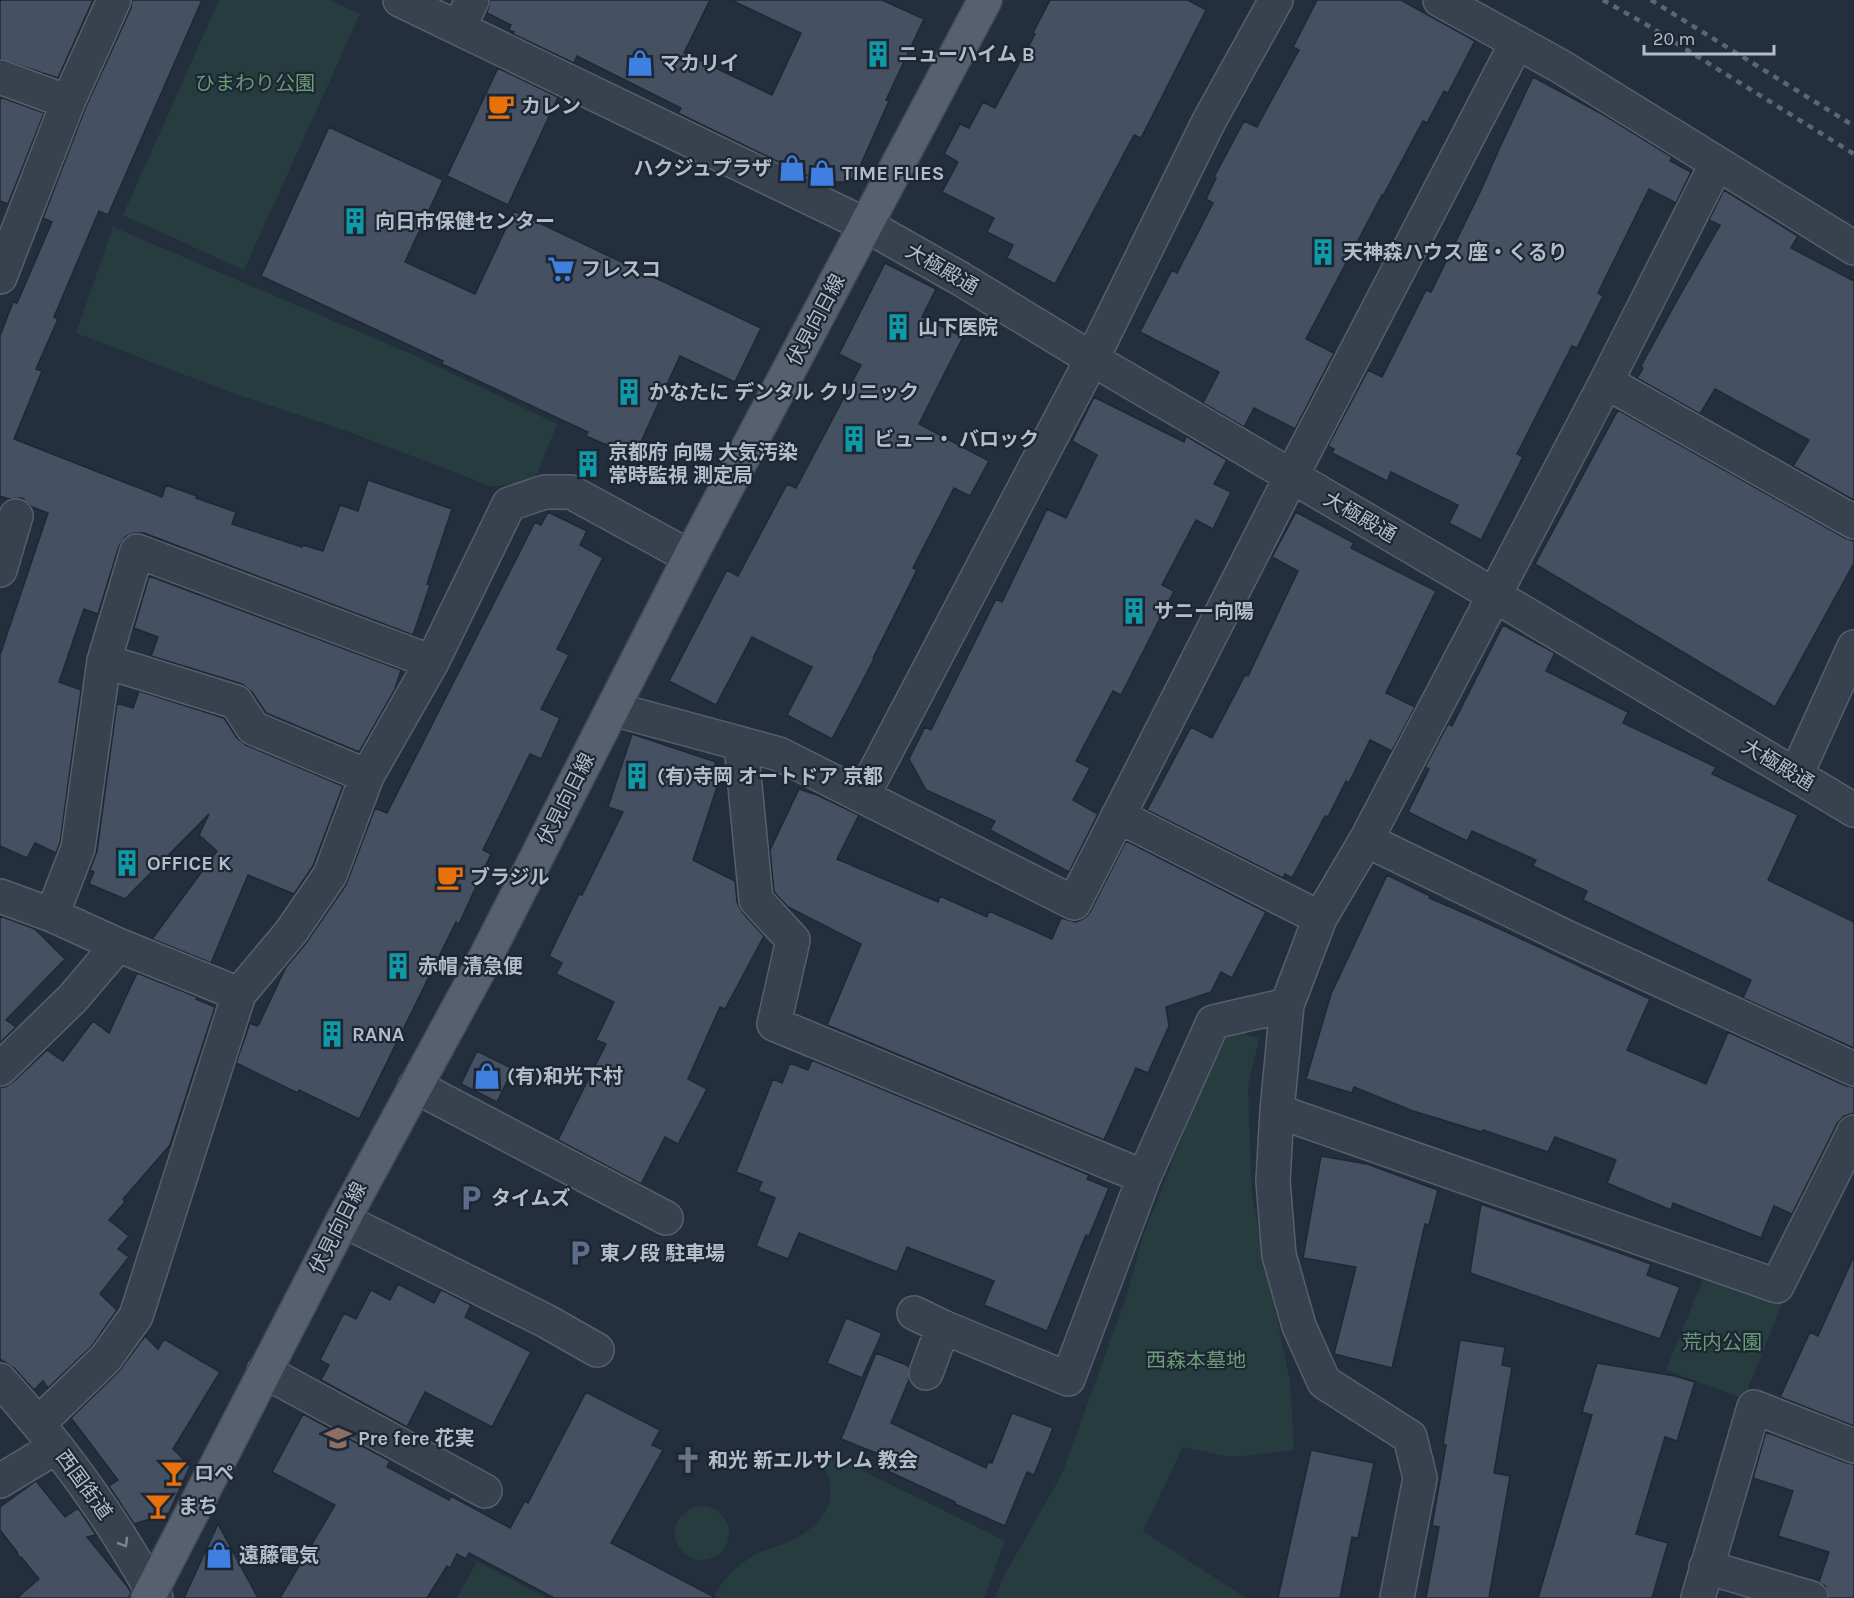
<svg xmlns="http://www.w3.org/2000/svg" width="1854" height="1598" font-family="Karla,'Noto Sans JP',sans-serif">
<rect width="100%" height="100%" fill="#242f3e"/>
<path fill="#263c3f" d="M219,0h110l31,14 -116,256 -121,-55z
M113,227l303,129 141,68 -23,57 -41,6 -141,-54 -125,-42 -151,-58z
M1225,1029l34,9 -11,49 4,109 38,186 4,68 -63,7 -48,-10 -40,84 103,67h-251l9,-22 58,-102 66,-182 15,-56z
M1706,1272l78,27 -40,100 -78,-29z
M819,1449l186,92 -21,57h-271c9,-17 21,-30 37,-40 10,-7 23,-10 34,-14 43,-19 62,-48 32,-90z
M675 1533a27 27 0 1 1 54 0a27 27 0 1 1-54 0Z
M477,1561l70,37h-90z"/>
<path fill="#455162" stroke="#1f2835" stroke-width="1.5" d="M0,0h93l-35,78 -58,-19z
M132,0h70l-94,215 -9,-4 -45,106 4,2 -22,50 6,2 -28,68 148,58 4,-12 31,11 -1,2 40,14 -4,12 70,23 1,-2 20,6 17,-46 18,6 10,-31 84,29 -25,75 3,1 -17,50 -269,-102h-10l-9,4 -6,9 -21,68 -14,-5 -25,73 22,8 -21,153 -4,10 -21,-10 -8,15 -27,-12v-191l48,-142 -16,-6 -10,-9 -13,1 -9,-3v-160l13,-34 4,1 35,-81 -9,-4 42,-109 46,-101z
M490,0h220l-26,53 88,42 29,-62 -70,-33h151l42,19 -38,81 3,1 -32,72 -8,9h-29l-142,-69 3,-5 -104,-52 -3,7 -61,-29 1,-2 -5,-2 2,-5 -24,-12z
M1050,0h138l18,10 -65,128 -7,-3 -79,149 -48,-26 6,-13 -26,-13 7,-14 -52,-26 16,-30 -14,-8 16,-30 9,4 14,-26 12,6 40,-74 -2,-1z
M1317,0h84l74,41 -27,52 -4,-2 -17,32 -4,-2 -40,75 -1,-1 -76,144 28,14 -39,76 -41,-21 -10,19 -41,-24 16,-31 -79,-40 32,-62 5,3 36,-70 -7,-4 10,-21 -2,-1 30,-56 13,6 9,-17 33,-60 -6,-3z
M498,68l60,29 -50,108 -61,-29z
M1533,77l71,38 68,42 -2,4 21,11 -15,31 -27,-14 -51,104 5,3 -26,52 -5,-2 -55,108 6,3 -42,83 -32,-17 9,-18 -67,-33 -4,9 -55,-28 2,-4 -6,-3 40,-76 14,7 44,-87 5,2 51,-104 17,-39z
M0,97l44,16 -36,91 -8,-3z
M329,127l114,53 -38,82 70,32 39,-83 247,117 -26,54 -55,-26 -46,101 -48,-21 2,-4 -146,-68 1,-3 -182,-85z
M1724,190l74,46 -7,12 63,33v219l-61,-34 16,-26 -94,-51 -15,25 -63,-36 6,-10 -2,-2 39,-71 40,-70 -11,-5z
M885,263l51,26 -14,28 41,20 -44,87 70,37 -19,35 -16,-8 -41,80 4,2 -44,88 1,1 -42,80 -45,-24 25,-48 -60,-30 -36,68 -47,-24 58,-111 11,6 49,-92 9,4 65,-123 -22,-11z
M1094,397l90,45 2,-6 41,24 -13,24 17,8 -18,37 -17,-9 -34,65 12,6 -53,104 -8,-4 -37,70 14,7 -17,32 25,14 -29,58 -79,-42 5,-9 -69,-31 -17,-31 16,-32 6,3 65,-131 6,3 45,-93 19,9 31,-63 -25,-14z
M1618,410l227,128 9,3v22l-79,144 -240,-143z
M548,512l39,19 -7,14 23,13 -46,91 12,6 -28,54 19,9 -19,41 -11,-5 -47,96 8,4 -32,70 -3,-2 -97,197 -60,-29 -1,3 -62,-30 14,-40 7,3 2,-2 27,-57 20,-24 40,-58 29,-77 12,5 148,-291 6,3z
M1296,512l58,31 -3,5 85,43 -50,102 29,14 -23,44 -22,-11 -21,43 -3,-2 -18,36 -3,-1 -33,62 -7,-4 -2,4 -136,-68 44,-83 21,11 33,-63 3,1 50,-105 -26,-14z
M149,576l252,94 -6,19 -36,63 -93,-39 -14,-21 -10,-8 -91,-28 7,-19 -24,-9z
M1503,625l52,28 -9,18 82,41 -5,11 93,44 -4,7 86,41 -30,65 86,42v126l-111,-50 8,-18 -168,-80 4,-9 -54,-25 3,-6 -64,-29 -5,10 -59,-29 21,-43 -4,-2 23,-43 4,2z
M139,691l85,27 13,20 9,7 97,41 -30,80 -19,28 -46,-19 -37,88 -59,-24 65,-88 -18,-16 10,-21 -84,85 -36,-15 5,-12 -4,-2 7,-19 20,-148 16,5z
M632,734l84,28 -5,13 9,3 -27,82 42,21 2,21 5,10 22,24 -39,73 -5,-2 -32,72 19,10 -29,55 -13,-7 -24,47 -83,-44 48,-96 -10,-4 18,-38 -58,-28 6,-11 -13,-7 30,-62 3,1 41,-83 -15,-5z
M799,789l18,6 42,20 -22,44 101,43 2,-6 47,21 2,-6 63,28 9,-21 15,4 9,-4 5,-6 36,-71 140,71 -34,66 -11,-6 -10,20 -45,15 3,19 -21,47 -12,-5 -32,72 -277,-115 34,-81 -73,-37 -14,-15 -4,-42z
M1387,875l43,21 -1,2 58,25 163,76 -23,51 79,34 22,-52 118,54 8,1v26l-10,3 -7,8 -45,90 -18,-8 -13,32 -88,-35 -2,7 -64,-27 9,-23 -61,-23 -7,15 -65,-22 -1,2 -69,-21 -59,-24 -2,6 -46,-14 25,-85z
M0,916l35,13 30,30 -59,61 10,7 -16,16z
M137,973l60,24 -1,2 19,8 -45,138 -47,54 2,3 -16,18 20,16 -11,13 11,8 -29,37 17,16 -25,36 -44,42 -5,-7 -9,9 -20,-22 -14,-9v-272h5l8,-5 34,-32 16,11 30,-40 16,12z
M477,1051l36,18 -16,33 -36,-18z
M812,1060l277,115 -2,4 22,9 -20,48 -3,-1 -39,96 -63,-26 10,-24 -87,-34 -10,25 -98,-39 -11,26 -32,-13 19,-48 -17,-7 4,-9 -26,-10 37,-93 9,4 8,-20 18,7z
M1321,1156l46,8 71,26 -9,35 -4,-1 -33,144 -58,-14 22,-87 -53,-9z
M1481,1204l170,60 -4,11 33,12 -20,52 -190,-66z
M1854,1256v170l-74,-29 30,-65 8,4z
M398,1284l36,19 7,-13 5,2 25,13 -6,12 66,35 -39,75 -67,-35 -18,35 -86,-47 8,-15 -9,-5 24,-47 12,6 15,-29 19,10z
M846,1318l36,15 -20,45 -35,-15z
M145,1336l13,13 6,-10 56,33 -47,77 17,17 -21,47 -35,11 -25,-38 9,-6 -47,-62 48,-47z
M1460,1340l45,7 -3,18 10,2 -18,106 16,3 -21,122h-63l13,-71 -7,-1 14,-81h-3z
M876,1353l33,13v14l-18,43 95,45 2,-6 4,1 20,-50 41,15 -19,47 -7,-3 -22,54 -50,-22v-2l-74,-34 5,-11 -45,-18z
M1597,1363l78,13 20,6 -18,59 -12,-4 -29,97 32,9 -16,55h-114l54,-183 -10,-3z
M586,1392l74,38 -8,15 11,5 -52,93 105,55h-162l-85,-45 -3,6 -9,-5 -7,14 -3,-2 -20,32h-147l55,-93 -63,-33 31,-58 87,47 -3,6 62,33 2,-4 59,32 15,-27 3,2z
M1766,1432l81,31 7,1v134h-25l-4,-12 -6,-4 10,-30 -51,-16 15,-45 -40,-13z
M1311,1450l63,13 -16,75 -6,-1 -12,61h-62z
M36,1481l29,36 13,-9 18,27 -9,2 40,49 4,6 -2,6h-112l22,-19 -18,-22h-2l-2,-5 -17,-22v-23z
M218,1524l40,74h-74z"/>
<g fill="none" stroke-linecap="round" stroke-linejoin="round">
<defs>
<path id="minor" d="M400,0l466,225 95,54 131,80 402,236 360,215
M1440,0l120,66 294,182
M459,28l13,-28
M0,77l68,25
M0,277l68,-175 46,-102
M1606,382l248,140
M0,570l16,-54
M104,661l132,41 17,26 114,48
M613,709l166,45 295,149 217,-426 226,-435
M741,744l15,156 37,40 -19,84 370,153
M1796,775l58,-128
M863,795l229,-436 117,-238 67,-121
M1118,816l202,102
M1366,840l198,96 290,133
M0,896l52,19 66,30 121,49
M52,915l26,-67 26,-187 33,-110 295,111
M0,1069l72,-70 46,-54
M415,1086l251,132
M1277,1111l500,175 77,-154
M343,1220l203,101 51,29
M914,1313l29,14 125,52 76,-202 69,-155 74,-17
M264,1371l221,120
M926,1373l17,-46
M0,1380c60,66 113,139 156,218
M39,1423l67,-65 30,-42 103,-322 52,-62 39,-57 37,-99 65,-114 77,-158 36,-12h26l119,65
M0,1481l56,-34
M1706,1567l105,31
M1397,1598l23,-120 -10,-41 -86,-55 -25,-56 -20,-71 -6,-74 4,-70 10,-106 33,-87 46,-78 240,-458 111,-219
M1698,1598l56,-191 100,39"/>
<path id="major" d="M148,1598l195,-378 137,-252 210,-411 295,-557"/>
</defs>
<use href="#minor" stroke="#565f6c" stroke-width="36"/>
<use href="#major" stroke="#414a57" stroke-width="36"/>
<use href="#minor" stroke="#38414e" stroke-width="33"/>
<use href="#major" stroke="#56606e" stroke-width="33"/>
<path stroke="#5a6575" stroke-width="4.5" stroke-dasharray="6 6" stroke-linecap="butt" d="M1603,0l44,25 207,129
M1651,0l203,126"/>
</g>
<defs><path id="oneway-chevron" d="M-2-3.5L2.5 0L-2 3.5" fill="none" stroke-width="1.6" stroke-linecap="round" stroke-linejoin="round" transform="scale(1.5)"/></defs>
<use stroke="#7c8592" href="#oneway-chevron" transform="translate(124 1543) rotate(60)"/>
<defs>
<symbol id="building-bare" viewBox="-9 -9 18 18"><path d="M-4-6H4V6H1V3H-1V6H-4ZM-2.5-4.3h1.7v1.8h-1.7ZM.8-4.3h1.7v1.8H.8ZM-2.5-1h1.7V.8h-1.7ZM.8-1h1.7V.8H.8Z" fill="#0f9aa8" stroke="#1d2633" stroke-width="2.5" paint-order="stroke"/></symbol>
<symbol id="shop-bare" viewBox="-9 -9 18 18"><path d="M-5-2.5h2.3a2.7 3.5 0 0 1 5.4 0H5L5.5 6h-11ZM-1.5-2.5h3a1.5 2.3 0 0 0-3 0Z" fill="#3f7fe0" stroke="#1d2633" stroke-width="2.5" paint-order="stroke"/></symbol>
<symbol id="cafe-bare" viewBox="-9 -9 18 18"><path d="M-5.5-4.5H6V0H3Q3 3.5 0 3.5H-2.5Q-5.5 3.5-5.5 0ZM3-3.2v2h1.7v-2ZM-6 4.5H4V6H-6Z" fill="#e8710a" stroke="#1d2633" stroke-width="2.5" paint-order="stroke"/></symbol>
<symbol id="supermarket-bare" viewBox="-9 -9 18 18"><path d="M-6-5.5h2.5l.6 2H6L4.5 2H-2.5L-4.4-4H-6ZM-1.5 3.2a1.3 1.3 0 1 0 .1 0ZM3 3.2a1.3 1.3 0 1 0 .1 0Z" fill="#3f7fe0" stroke="#1d2633" stroke-width="2.5" paint-order="stroke"/></symbol>
<symbol id="parking-bare" viewBox="-9 -9 18 18"><path d="M-3.5-5.5H1a3.5 3.5 0 0 1 0 7H-1V5.5H-3.5ZM-1-3.4V-.6H.8a1.4 1.4 0 0 0 0-2.8Z" fill="#5c6f8a" stroke="#1d2633" stroke-width="2.5" paint-order="stroke"/></symbol>
<symbol id="school-bare" viewBox="-9 -9 18 18"><path d="M0-5L7-2L0 1L-7-2ZM-4 1L0 2.5L4 1V4Q0 6-4 4Z" fill="#8d6e63" stroke="#1d2633" stroke-width="2.5" paint-order="stroke"/></symbol>
<symbol id="church-bare" viewBox="-9 -9 18 18"><path d="M-1.2-6h2.4v3.5h3.3v2.4h-3.3V6h-2.4V-.1h-3.3v-2.4h3.3Z" fill="#6b7280" stroke="#1d2633" stroke-width="2.5" paint-order="stroke"/></symbol>
<symbol id="bar-bare" viewBox="-9 -9 18 18"><path d="M-6-5H6L.8 .8V4.5H3.5V6h-7V4.5H-.8V.8Z" fill="#e8710a" stroke="#1d2633" stroke-width="2.5" paint-order="stroke"/></symbol>
</defs>
<g fill-rule="evenodd">
<use href="#building-bare" x="859" y="35" width="38" height="38"/>
<use href="#shop-bare" x="621" y="44" width="38" height="38"/>
<use href="#cafe-bare" x="482" y="87" width="38" height="38"/>
<use href="#shop-bare" x="773" y="149" width="38" height="38"/>
<use href="#shop-bare" x="803" y="154" width="38" height="38"/>
<use href="#building-bare" x="336" y="202" width="38" height="38"/>
<use href="#building-bare" x="1304" y="233" width="38" height="38"/>
<use href="#supermarket-bare" x="542" y="250" width="38" height="38"/>
<use href="#building-bare" x="879" y="308" width="38" height="38"/>
<use href="#building-bare" x="610" y="373" width="38" height="38"/>
<use href="#building-bare" x="835" y="420" width="38" height="38"/>
<use href="#building-bare" x="569" y="445" width="38" height="38"/>
<use href="#building-bare" x="1115" y="592" width="38" height="38"/>
<use href="#building-bare" x="618" y="757" width="38" height="38"/>
<use href="#building-bare" x="108" y="844" width="38" height="38"/>
<use href="#cafe-bare" x="431" y="858" width="38" height="38"/>
<use href="#building-bare" x="379" y="947" width="38" height="38"/>
<use href="#building-bare" x="313" y="1015" width="38" height="38"/>
<use href="#shop-bare" x="468" y="1057" width="38" height="38"/>
<use href="#parking-bare" x="452" y="1179" width="38" height="38"/>
<use href="#parking-bare" x="561" y="1234" width="38" height="38"/>
<use href="#school-bare" x="319" y="1419" width="38" height="38"/>
<use href="#church-bare" x="669" y="1441" width="38" height="38"/>
<use href="#bar-bare" x="155" y="1454" width="38" height="38"/>
<use href="#bar-bare" x="139" y="1487" width="38" height="38"/>
<use href="#shop-bare" x="200" y="1536" width="38" height="38"/>
</g>
<g text-anchor="middle" dominant-baseline="central" stroke-width="4.5" stroke-linejoin="round" paint-order="stroke">
<g font-size="20" font-weight="bold" fill="#b4bcc9" stroke="#1d2633" text-anchor="start">
<text x="898" y="54">ニューハイム B</text>
<text x="660" y="63">マカリイ</text>
<text x="521" y="106">カレン</text>
<text x="772" y="168" text-anchor="end">ハクジュプラザ</text>
<text x="842" y="173">TIME FLIES</text>
<text x="375" y="221">向日市保健センター</text>
<text x="1343" y="252">天神森ハウス 座・くるり</text>
<text x="581" y="269">フレスコ</text>
<text x="918" y="327">山下医院</text>
<text x="649" y="392">かなたに デンタル クリニック</text>
<text x="874" y="439">ビュー・ バロック</text>
<text x="608" y="452">京都府 向陽 大気汚染<tspan x="608" dy="23">常時監視 測定局</tspan></text>
<text x="1154" y="611">サニー向陽</text>
<text x="657" y="776">(有)寺岡 オートドア 京都</text>
<text x="147" y="863">OFFICE K</text>
<text x="470" y="877">ブラジル</text>
<text x="418" y="966">赤帽 清急便</text>
<text x="352" y="1034">RANA</text>
<text x="507" y="1076">(有)和光下村</text>
<text x="491" y="1198">タイムズ</text>
<text x="600" y="1253">東ノ段 駐車場</text>
<text x="358" y="1438">Pre fere 花実</text>
<text x="708" y="1460">和光 新エルサレム 教会</text>
<text x="194" y="1473">ロぺ</text>
<text x="178" y="1506">まち</text>
<text x="239" y="1555">遠藤電気</text>
</g>
<g font-size="20" fill="#6b9a76" stroke="#1d2633">
<text x="255" y="83">ひまわり公園</text>
<text x="1722" y="1342">荒内公園</text>
<text x="1196" y="1360">西森本墓地</text>
</g>
<g font-size="20" fill="#b4bcc9" stroke="#1d2633">
<text transform="translate(942 269) rotate(30)">大極殿通</text>
<text transform="translate(816 320) rotate(-62)">伏見向日線</text>
<text transform="translate(1360 517) rotate(30)">大極殿通</text>
<text transform="translate(1778 765) rotate(31)">大極殿通</text>
<text transform="translate(566 799) rotate(-63)">伏見向日線</text>
<text transform="translate(338 1228) rotate(-63)">伏見向日線</text>
<text transform="translate(84 1485) rotate(54)">西国街道</text>
</g>
</g>
<path d="M1644 45v9h130v-9" fill="none" stroke="#b4bcc9" stroke-width="3"/>
<text x="1653" y="45" font-size="18" fill="#b4bcc9" stroke="#1d2633" stroke-width="4.5" paint-order="stroke">20 m</text>
</svg>
